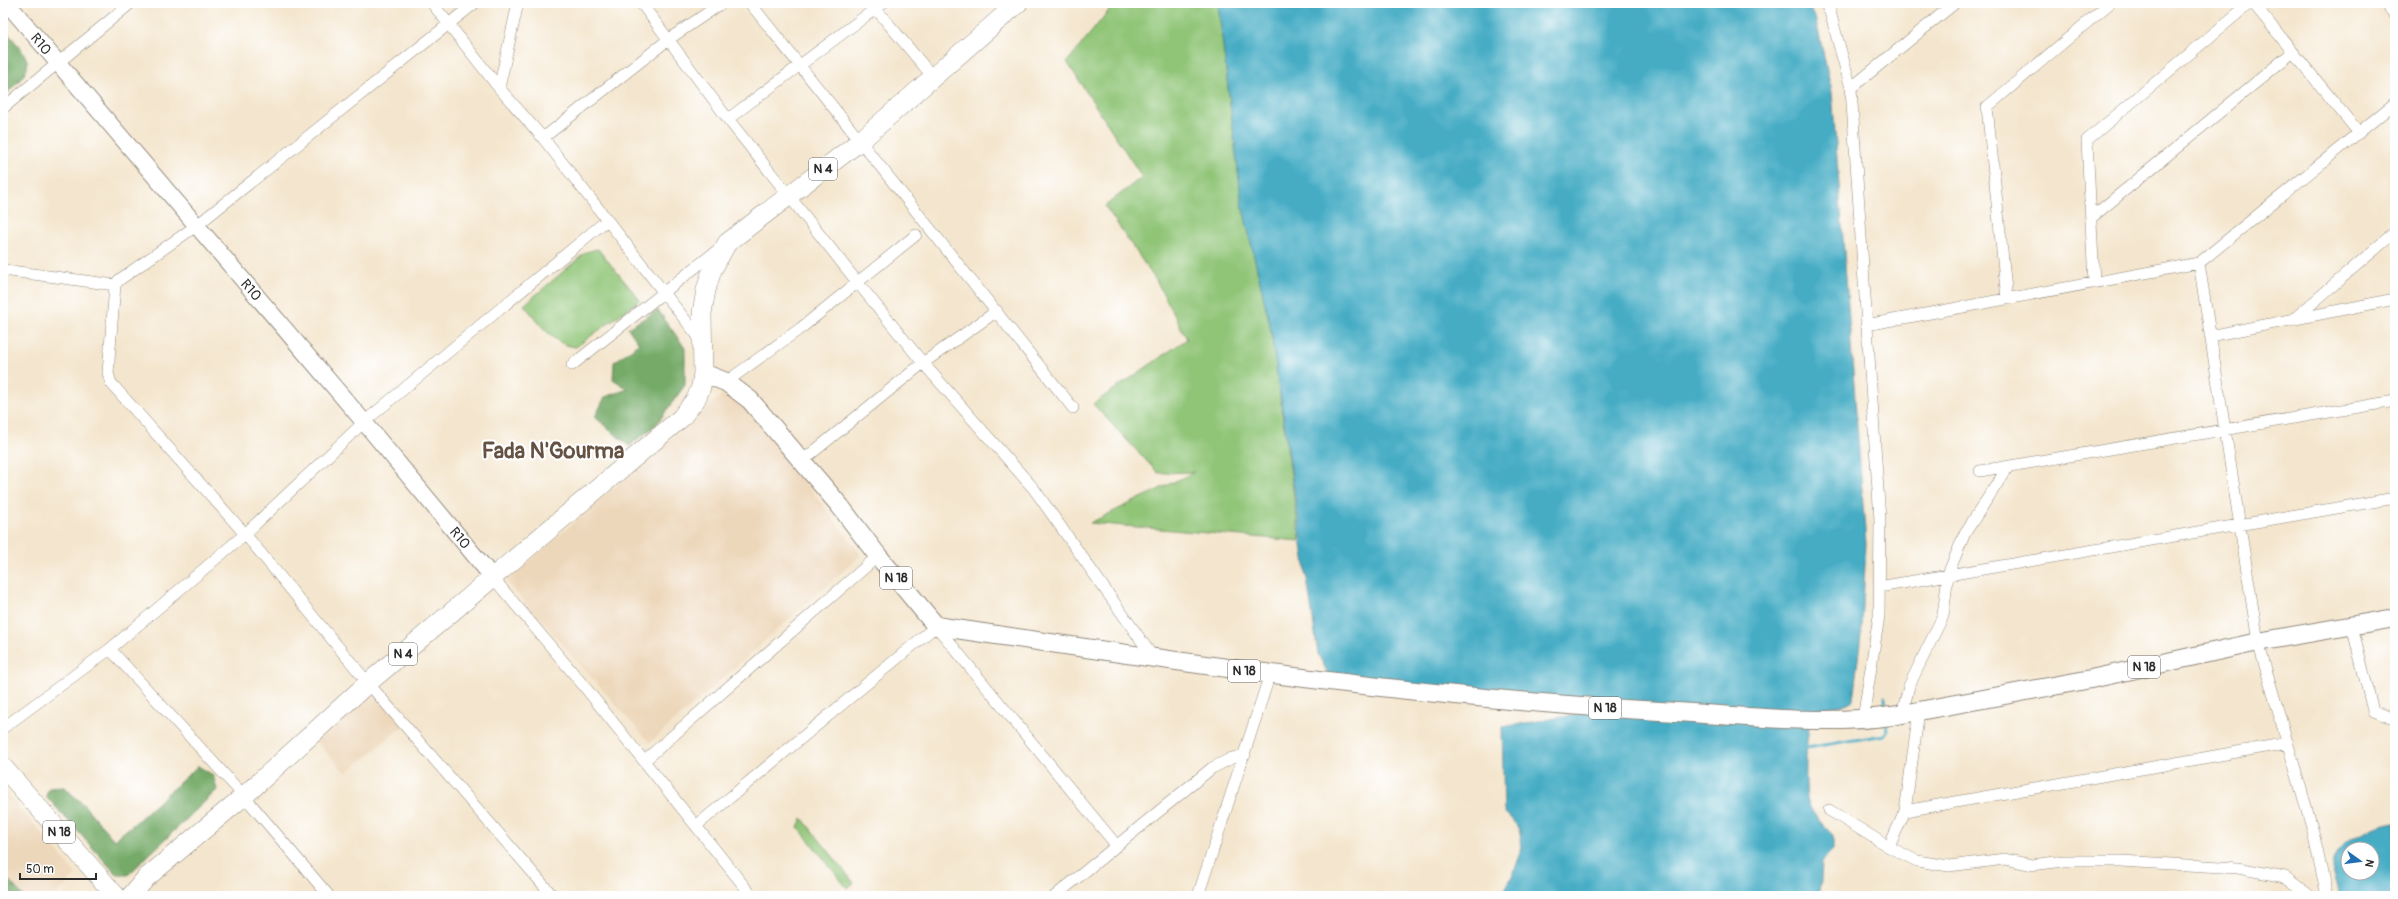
<svg xmlns="http://www.w3.org/2000/svg" width="2398" height="899" font-family="Pangolin,sans-serif">
<rect width="100%" height="100%" fill="#fff"/>
<filter id="ink" filterUnits="userSpaceOnUse"><feTurbulence type="fractalNoise" baseFrequency=".025" numOctaves="2"/><feDisplacementMap in="SourceGraphic" scale="8" xChannelSelector="R" yChannelSelector="G"/><feConvolveMatrix kernelMatrix="1 2 1 2 8 2 1 2 1" color-interpolation-filters="sRGB"/></filter>
<filter id="wash" filterUnits="userSpaceOnUse"><feTurbulence type="fractalNoise" baseFrequency=".012" numOctaves="4" result="noise"/><feDisplacementMap in="SourceGraphic" scale="16" xChannelSelector="R" yChannelSelector="G"/><feGaussianBlur stdDeviation="0.9" result="paint"/><feColorMatrix in="noise" values="0 0 0 0 0 0 0 0 0 0 0 0 0 0 0 0 0 1.4 0 .05"/><feComposite in="paint" operator="in"/></filter>
<g filter="url(#wash)">
<rect width="100%" height="100%" fill="#f4e6ce"/>
<path fill="#edd7ba" d="M722,395l24,10 115,150 -211,188 -144,-162z
M368,683l36,42 -58,48 -36,-38z
M3,788l73,86 -21,22h-52z"/>
<path fill="#90c577" stroke="#5e7851" d="M1115,3h103l24,201 28,121 30,216 -210,-18 104,-51 -36,1 -65,-69 94,-65 -30,-57 -52,-76 37,-29 -75,-115z
M598,249l42,51 -64,47c-24,-2 -37,-25 -52,-42l62,-53z
M802,818l52,65 -7,5 -49,-61z"/>
<path fill="#74aa68" stroke="#506a4a" d="M3,27c29,36 36,36 0,70z
M658,310l27,38v37l-29,40 -27,21 -34,-29 10,-20 23,-8 -15,-10 1,-17 25,-18 -11,-16z
M198,766l15,9 4,15 -89,85h-11l-71,-79 3,-8 15,-1 19,17 31,36 21,-17z
M3,874l20,22h-20z"/>
<path fill="#45acc4" stroke="#386c78" fill-rule="evenodd" d="M1218,3h589l9,18 16,71 34,452 -4,82 -9,74c-12,9 -32,5 -41,19 -7,11 -7,65 -5,79 3,15 16,27 26,37v14l-11,13 -2,34h-319c11,-18 28,-50 16,-70 -3,-5 -9,-10 -13,-14l-2,-85 66,-11 34,-8 -270,-27 -14,-27 -48,-329 -28,-121z
M2395,822v74h-55c-2,-9 -7,-21 -7,-30 3,-27 39,-40 62,-44zM2348,849h24v24h-24z"/>
<g fill="none" stroke-linecap="round" stroke-linejoin="round">
<path stroke="#45acc4" stroke-width="3" d="M1885,697l1,14
M1806,748l78,-13 3,-4 -1,-8"/>
</g>
</g>
<g filter="url(#ink)">
<g fill="none" stroke-linecap="round" stroke-linejoin="round">
<defs>
<path id="minor" d="M432,3l67,85 44,50 158,202
M641,3l87,116 130,164 65,80 111,126 121,171
M750,3l323,405
M871,3l62,74
M1825,3l5,9 21,76 29,432 -1,96 -16,103
M2253,3l106,130
M2385,3l10,12
M499,88l19,-85
M1851,88l104,-85
M3,108l128,-105
M728,119l155,-116
M543,138l126,-99 53,-36
M2091,218l202,-166
M2199,263l59,379 54,185 15,69
M3,270l112,15 4,-5 77,-54 279,-223
M2094,283l-7,-143 163,-137
M115,285l-7,88 3,10 134,151 123,149 185,213
M2007,299l-20,-192 123,-104
M2294,319l101,-87
M1866,325l333,-62 196,-160
M2210,336l185,-37
M572,365l148,-117
M726,382l75,-54 115,-93
M802,461l121,-98 74,-52
M1980,471l415,-70
M494,579l90,107 168,210
M1879,587l516,-89
M2352,626l21,85 22,8
M110,649l134,147 85,100
M1902,715l7,-29 34,-70 5,-42 17,-41 43,-66
M3,728l107,-79 135,-115 119,-112 243,-202
M644,761l234,-205
M1829,810l60,37 28,14 32,5 56,-7 27,6 32,-4h57l117,7 47,9 25,19
M1905,811l383,-68
M696,826l240,-200 181,220
M1889,847l16,-36 14,-100
M1055,896l157,-128 20,-10 13,-3
M1198,896l72,-222"/>
<path id="secondary" d="M7,3l357,419 130,157"/>
<path id="primary" d="M703,373l23,9 24,18 90,106 38,50 58,70c240,36 481,72 724,85 73,4 161,15 232,5l199,-37 167,-37 137,-24"/>
<path id="trunk" d="M3,767l113,129
M131,896l15,-18 98,-82 124,-113 313,-265 15,-19 5,-12 2,-14 -1,-60 4,-23 6,-20 15,-27 132,-101 159,-139"/>
</defs>
<use href="#minor" stroke="#90887c" stroke-width="12"/>
<use href="#secondary" stroke="#90887c" stroke-width="18"/>
<use href="#primary" stroke="#90887c" stroke-width="20"/>
<use href="#trunk" stroke="#90887c" stroke-width="20"/>
<use href="#minor" stroke="#fff" stroke-width="11"/>
<use href="#secondary" stroke="#fff" stroke-width="16"/>
<use href="#primary" stroke="#fff" stroke-width="18"/>
<use href="#trunk" stroke="#fff" stroke-width="19"/>
</g>
</g>
<g text-anchor="middle" dominant-baseline="central" stroke-width="4" stroke-linejoin="round" paint-order="stroke">
<g fill="#fff" stroke="#6b6b6b" stroke-width="1">
<rect x="809" y="158" width="28" height="22" rx="3"/>
<rect x="880" y="567" width="32" height="22" rx="3"/>
<rect x="389" y="643" width="28" height="22" rx="3"/>
<rect x="2128" y="656" width="32" height="22" rx="3"/>
<rect x="1228" y="660" width="32" height="22" rx="3"/>
<rect x="1589" y="697" width="32" height="22" rx="3"/>
<rect x="43" y="821" width="32" height="22" rx="3"/>
</g>
<g font-size="13" font-weight="bold" fill="#2b2b2b">
<text x="823" y="169">N 4</text>
<text x="896" y="578">N 18</text>
<text x="403" y="654">N 4</text>
<text x="2144" y="667">N 18</text>
<text x="1244" y="671">N 18</text>
<text x="1605" y="708">N 18</text>
<text x="59" y="832">N 18</text>
</g>
<g font-size="14" fill="#2b2b2b" stroke="#fff">
<text transform="translate(41 44) rotate(50)">R10</text>
<text transform="translate(251 290) rotate(49)">R10</text>
<text transform="translate(460 538) rotate(50)">R10</text>
</g>
<g font-size="22" font-weight="bold" fill="#655242" stroke="#fff">
<text x="553" y="451">Fada N'Gourma</text>
</g>
</g>
<rect width="2398" height="899" fill="none" stroke="#fff" stroke-width="16"/>
<g transform="translate(2360 861) rotate(104)"><circle r="19" fill="#ffffff" stroke="#aaaaaa"/>
<path d="M0-3L7 15L0 10L-7 15Z" fill="#1f6fb2"/>
<text y="-6" font-size="11" font-weight="bold" text-anchor="middle" fill="#2b2b2b">N</text>
</g>
<path d="M20 873v6h76v-6" fill="none" stroke="#2b2b2b" stroke-width="2"/>
<text x="26" y="873" font-size="12" fill="#2b2b2b" stroke="#ffffff" stroke-width="3" paint-order="stroke">50 m</text>
</svg>
